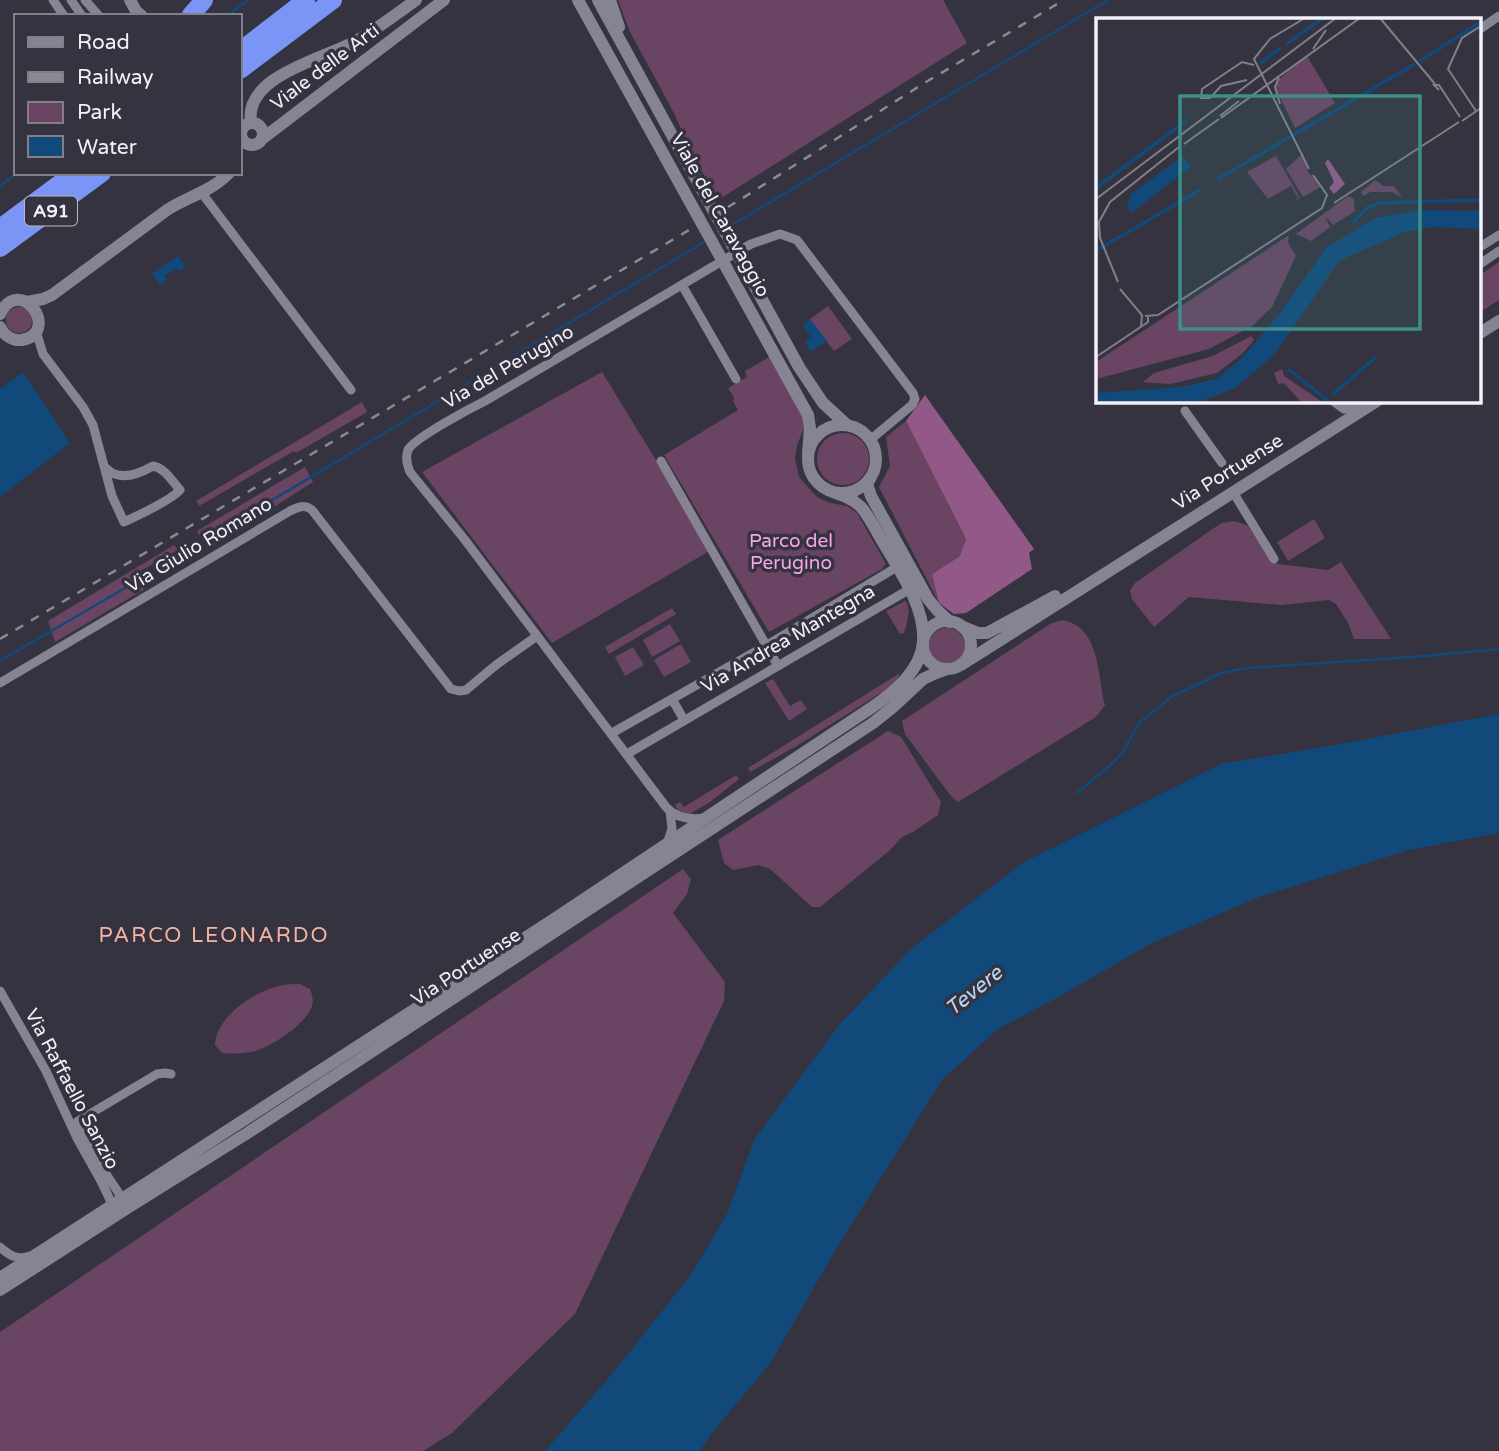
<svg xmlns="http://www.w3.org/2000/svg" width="1499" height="1451" font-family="'Varela Round',sans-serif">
<rect width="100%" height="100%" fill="#35333f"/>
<path fill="#6a4563" d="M618,0h325l24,43 -249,157 -22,-39 -23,-50 -43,-79z
M1499,262v38l-19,12v-37z
M828,306l24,33 -18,12 -24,-32z
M6 320a13 13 0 1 1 26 0a13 13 0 1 1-26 0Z
M771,356l33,62v10l-7,17 -2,13 4,19 18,20 13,6 17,3 10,7 29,51 -4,5 -113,63 -105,-177 74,-45 -5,-9 1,-3 -6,-10 19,-11 -2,-6z
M602,372l109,178 -159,93 -130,-171z
M362,402l5,10 -71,41 -2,-2 -95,55 -3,-5z
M906,421l60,118 -6,17 -28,18 7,29 -60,-116 11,-21 -4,-29z
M817 459a26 26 0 1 1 52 0a26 26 0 1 1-52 0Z
M305,467l8,15 -105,67 -11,-18z
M1314,519l11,19 -37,23 -11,-19z
M1234,521l13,4 23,35 8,4 50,6 13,-8 50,77h-37l-6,-16 -12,-19 -7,-4 -48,5 -92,-8 -35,30 -22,-28 -2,-9 5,-7 79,-55 8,-5z
M174,545l4,5 -41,23 8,16 -90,53 -7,-21z
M905,601c7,6 2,23 -1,32l-4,1 -14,-23z
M672,608l4,6 -67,40 -4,-7z
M1062,620c39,7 35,55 43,85l-9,12 -138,85 -8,-7 -45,-61 -3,-13 148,-97z
M670,624l10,17 -28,16 -9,-17z
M929 646a18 18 0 1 1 36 0a18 18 0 1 1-36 0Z
M681,644l10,18 -27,15 -10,-17z
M633,647l11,18 -19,11 -10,-19z
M900,673l-3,7 -10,9 -92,58 -45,25 -2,-4z
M773,679l17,27 11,-6 6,9 -18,12 -24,-38z
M888,731l13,6 40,65 -3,13 -25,17 -11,5 -13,14 -69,56h-8l-42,-38 -12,-4 -25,5 -9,-7 -6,-23z
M736,775l3,4 -29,23 -20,12h-10l-5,-9 5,-3 4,5z
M683,869l8,10 -4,15 -14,19 52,69 -1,19 -149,313 -123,119 -29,18h-423v-119z
M300,984l10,5c2,6 4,11 2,17 -7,19 -38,39 -57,45 -11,3 -22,3 -33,2l-7,-8c1,-29 41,-55 68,-60 5,-1 11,-1 17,-1z"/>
<path fill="#925988" d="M925,395l109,154 -5,4 3,16 -66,44 -12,1 -15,-11 -7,-29 28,-18 6,-17 -60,-118z"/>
<path fill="#11497a" d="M178,256l8,10 -7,5 -3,-3 -12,8 3,4 -7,5 -8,-11z
M810,319l17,22 -17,11 -5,-11 6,-4 -8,-12z
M23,372l47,71 -70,54v-108z
M1499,714v119l-90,17 -150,47 -107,46 -90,52 -64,34 -56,51 -107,171 -64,111 -60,72 -11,17h-155l67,-77 78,-98 38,-64 26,-72 85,-115 73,-77 112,-86 197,-98 103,-17z"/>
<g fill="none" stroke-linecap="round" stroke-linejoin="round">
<path stroke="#11497a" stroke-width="2.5" d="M227,16l21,-16
M0,186l17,-13
M727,228l381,-228
M239,520l467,-279
M0,661l125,-73
M1077,793l37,-31 8,-9 18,-31 31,-25 50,-24 25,-5 180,-12 73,-7"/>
<path stroke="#868492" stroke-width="9" d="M53,0l11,16
M71,0l11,16
M85,0l14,16
M1480,29l19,-13
M201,192l150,198
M1480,247l19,-12
M1480,264l19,-13
M682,285l54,94
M36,331l7,23 40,53 10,18 19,71 12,26c15,-7 46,-21 56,-32 -8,-9 -15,-22 -27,-24 -14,8 -34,16 -47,2
M1333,401l11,8 21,-2
M1185,411l37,52
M661,461l117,205
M1233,492l41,67
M0,683l290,-172c8,-4 14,-7 22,-1l139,179 8,2 7,-1 30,-25 41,-29
M672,699l12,21
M612,733l155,-88 130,-78
M627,754l283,-165
M704,818c-14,2 -28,0 -38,-11l-201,-267 -55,-68c-3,-7 -5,-14 -2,-22 6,-12 63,-42 77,-49l266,-157 29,-10 17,6 116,153 2,6 -3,6 -42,35
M667,844l5,-15 -2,-18
M0,991l46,80 31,67 24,43 11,23
M122,1198l-14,-21 -30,-56 79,-47 8,-1 6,1
M0,1247c9,8 18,14 30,9"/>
<path stroke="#868492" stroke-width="12" d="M130,0l6,11 6,5
M578,0l230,415 2,13 -2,26
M598,0l201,367 24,36 24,22
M610,0l9,27
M251,122c-7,-46 72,-63 103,-80 22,-12 42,-28 62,-42
M241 134a11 11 0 1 1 22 0a11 11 0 1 1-22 0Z
M262,139l182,-139
M27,302l16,-3 9,-4 115,-85c20,-13 45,-19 62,-37
M0,314c20,-41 62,18 22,26 -10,1 -18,-5 -22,-13
M1480,333l19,-12
M808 459a34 34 0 1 1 68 0a34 34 0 1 1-68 0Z
M870,479l-3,5 4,12 57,103 9,11 13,12
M923 645a24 24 0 1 1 48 0a24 24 0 1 1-48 0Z
M961,626l17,7h9l68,-37
M961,665l416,-264
M0,1278l551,-357 320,-213c22,-15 50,-37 52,-66 3,-35 -25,-74 -42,-103 -6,-10 -12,-23 -20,-32 -8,-8 -17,-11 -28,-15
M0,1290l129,-83 117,-73 627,-411 20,-16 30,-28 13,-6 11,-4"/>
<path stroke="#7b95f7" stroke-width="18" d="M191,15l13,-15
M240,51l66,-51
M240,70l93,-70
M0,228l74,-55
M0,248l102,-75"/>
<path stroke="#8b8994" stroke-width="2.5" stroke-dasharray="9 9" stroke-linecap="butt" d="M0,639l738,-438 188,-119 138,-82"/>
</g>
<g text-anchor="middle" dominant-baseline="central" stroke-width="7" stroke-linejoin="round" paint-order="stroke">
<rect fill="#35333f" stroke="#b9b8c2" stroke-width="2" x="25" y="196.5" width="52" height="29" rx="5"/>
<g font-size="18" font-weight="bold" fill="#f2f1fa">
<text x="51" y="211">A91</text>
</g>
<g font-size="19" fill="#f2f1fa" stroke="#35333f">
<text transform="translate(325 67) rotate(-37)">Viale delle Arti</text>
<text transform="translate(720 215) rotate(61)">Viale del Caravaggio</text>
<text transform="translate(508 367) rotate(-30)">Via del Perugino</text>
<text transform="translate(1228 472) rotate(-32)">Via Portuense</text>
<text transform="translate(199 545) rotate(-31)">Via Giulio Romano</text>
<text transform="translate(788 639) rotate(-30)">Via Andrea Mantegna</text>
<text transform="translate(466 967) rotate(-33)">Via Portuense</text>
<text transform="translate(72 1089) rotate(62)">Via Raffaello Sanzio</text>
</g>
<g font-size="19" fill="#f7a4e8" stroke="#35333f">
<text x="791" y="541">Parco del<tspan x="791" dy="22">Perugino</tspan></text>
</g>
<g font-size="21" letter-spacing="2" fill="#f5b5a2" stroke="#35333f">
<text x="214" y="935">PARCO LEONARDO</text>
</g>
<g font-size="21" font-style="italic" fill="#bbd7f5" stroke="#35333f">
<text transform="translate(974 991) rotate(-39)">Tevere</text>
</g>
</g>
<g transform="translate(1096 18)">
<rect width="385" height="385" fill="#35333f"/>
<path d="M211,38l28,47 -40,25 -19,-39 2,-9zM207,135l5,19 14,14 -19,11 -17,-28zM180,138l24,42 -7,4 5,-4 -7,-12 -23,13 -21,-27zM294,161l-4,7h8l8,12 -10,-6h-22l-6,4 -3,-4 14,-12 10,7zM252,178l6,3 1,12 -22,14 -8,-9 5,11 -19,14 -15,-7zM193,217l-1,7 8,14 -24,51 -20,19 -43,23 -113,30v-17zM155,318l3,4 -11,13 -26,20 -47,11 -27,-2 11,-9 59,-17zM186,351l2,7 40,27h-22l-18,-20 -6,1 -4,-11z" fill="#6a4563"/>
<path d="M232,141l17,25 -11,10 -5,-6 5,-6 -9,-19z" fill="#925988"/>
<path d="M87,138l8,11 -60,46 -4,-7 4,-12zM324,192l61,1v18l-49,-2 -27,5 -66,29 -64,93 -41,35 -38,14h-100v-10l85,-6 35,-8 26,-21 36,-42 48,-68 49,-30z" fill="#11497a"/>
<path fill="none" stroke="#11497a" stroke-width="3.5" d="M190,26l37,-26M324,43l61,-39M164,46l20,-16M122,161l197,-115M0,170l91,-68M256,205l15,-15 12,-5 102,-3M0,233l104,-61M192,351l43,34M236,377l44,-38"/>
<path fill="none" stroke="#817f8a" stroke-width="2" d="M209,0l-35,21 -16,20 55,110M284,0l55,66M217,31l13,-19M183,60l-4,9 5,17M343,72l-5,-5h5l21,32M114,80h-9l1,-9 40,-27 12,3M114,80l11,-12 26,-6M380,93l-28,-42 14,-31 19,-12M124,98l19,-15M125,100l139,-100M366,103l19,-13M88,126l35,-25M0,181l240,-181M238,185l125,-81M22,264l-18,-44 -1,-16 11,-20 69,-55M24,271l22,26 -1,12M49,298l13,-1 164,-107 5,-13 -14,-20M0,339l52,-35v-5"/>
<path fill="#3c8f8a" fill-opacity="0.15" stroke="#3c8f8a" stroke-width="3.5" d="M84,78h240v233h-240z"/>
<rect width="385" height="385" fill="none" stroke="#f2f1fa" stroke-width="3.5"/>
</g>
<rect x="14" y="14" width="228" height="161" fill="#35333f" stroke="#817f8a" stroke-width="2"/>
<rect x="28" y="37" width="35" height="10" fill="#868492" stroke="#817f8a" stroke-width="2"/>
<text x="77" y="49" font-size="21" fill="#f2f1fa">Road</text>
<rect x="28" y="72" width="35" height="10" fill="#8b8994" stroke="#817f8a" stroke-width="2"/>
<text x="77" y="84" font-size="21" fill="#f2f1fa">Railway</text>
<rect x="28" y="102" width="35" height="21" fill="#6a4563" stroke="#817f8a" stroke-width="2"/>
<text x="77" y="119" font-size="21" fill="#f2f1fa">Park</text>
<rect x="28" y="136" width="35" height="21" fill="#11497a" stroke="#817f8a" stroke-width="2"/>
<text x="77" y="154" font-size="21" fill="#f2f1fa">Water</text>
</svg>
